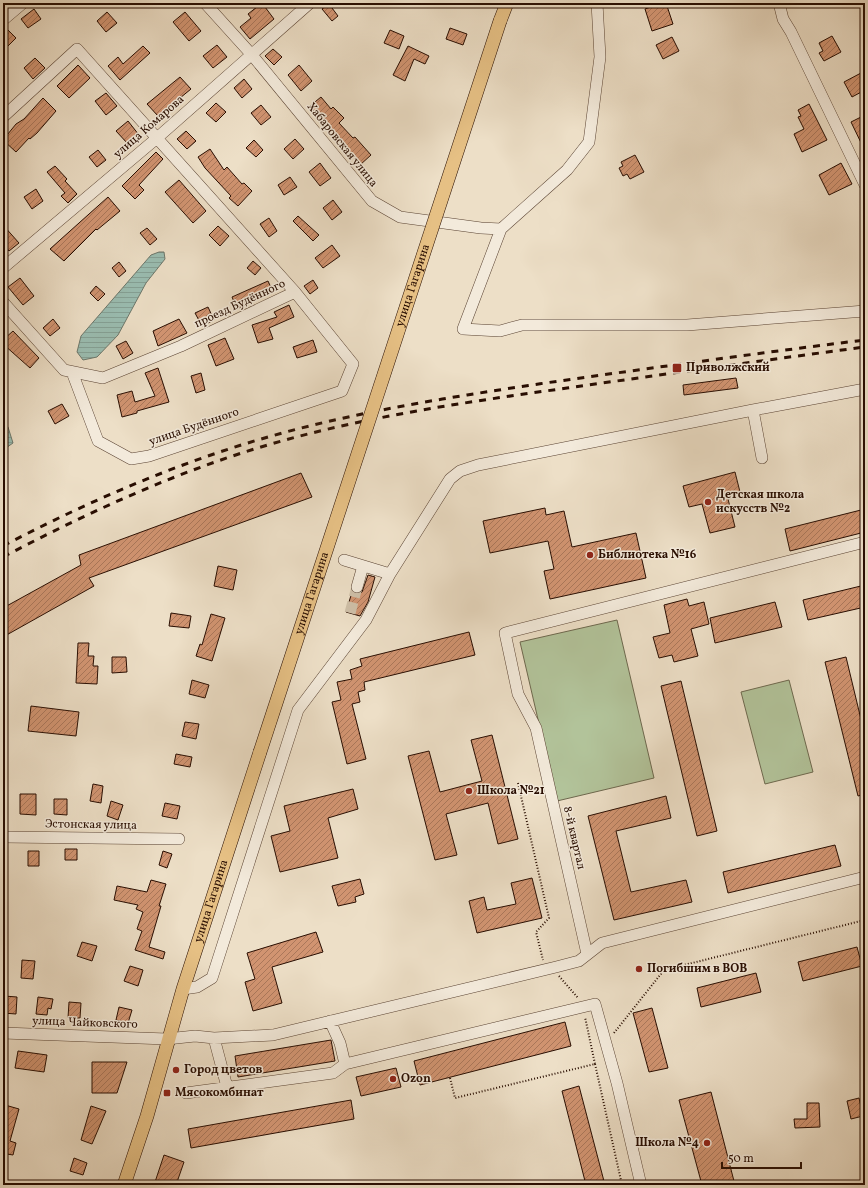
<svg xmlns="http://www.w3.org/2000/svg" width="868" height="1188" font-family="Vollkorn,serif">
<defs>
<pattern id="water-rules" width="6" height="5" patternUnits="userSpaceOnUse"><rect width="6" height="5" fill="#9abdb1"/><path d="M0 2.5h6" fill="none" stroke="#85a196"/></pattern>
<pattern id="building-hatch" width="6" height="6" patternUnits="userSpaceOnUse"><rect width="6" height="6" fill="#d19471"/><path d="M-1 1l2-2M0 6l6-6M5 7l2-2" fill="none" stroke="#aa775a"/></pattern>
</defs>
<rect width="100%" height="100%" fill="#eddfc7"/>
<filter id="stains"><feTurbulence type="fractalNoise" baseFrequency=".005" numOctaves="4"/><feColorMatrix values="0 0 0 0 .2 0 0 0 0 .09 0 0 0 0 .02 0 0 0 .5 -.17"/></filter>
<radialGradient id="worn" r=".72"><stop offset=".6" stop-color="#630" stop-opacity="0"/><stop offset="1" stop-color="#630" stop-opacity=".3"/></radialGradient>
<path fill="#b2c39a" stroke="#6d684e" d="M617,620l37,158 -97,23 -37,-159z
M789,680l24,92 -48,12 -24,-92z"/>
<path fill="url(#water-rules)" stroke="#6c776b" d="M159,252h5l1,7 -19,24 -28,52 -21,22 -14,3 -6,-8 4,-16 70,-81z
M3,421l5,6 5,16 -10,7z"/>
<path fill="url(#building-hatch)" stroke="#280d01" d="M262,3l12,16 -24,20 -10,-12 11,-9 -3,-4z
M662,3h4l7,21 -21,7 -7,-22z
M329,4l9,12 -6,5 -10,-12z
M34,9l7,10 -13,9 -7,-9z
M107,12l10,11 -11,9 -9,-11z
M185,12l16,19 -12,10 -16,-19z
M450,28l17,6 -4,11 -17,-6z
M8,30l8,8 -9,9 -4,-5v-7z
M390,30l14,6 -5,13 -15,-6z
M832,36l9,16 -17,9 -5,-8 4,-2 -4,-8z
M672,37l7,14 -16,8 -7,-14z
M217,45l10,12 -14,11 -10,-12z
M143,46l7,7 -30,27 -12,-14 10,-9 5,7z
M408,46l21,10 -4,8 -11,-5 -9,22 -12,-6z
M273,49l9,8 -8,8 -9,-9z
M35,58l10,10 -12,11 -9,-11z
M78,65l12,13 -21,20 -12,-12z
M299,65l13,16 -11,10 -13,-16z
M861,73l4,8v9l-13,7 -8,-15z
M180,77l11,12 -33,27 -11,-12z
M244,79l8,10 -10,9 -8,-10z
M106,93l11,13 -11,9 -11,-14z
M321,97l10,12 2,-2 11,11 -5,5 14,15 2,-1 16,18 -11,10 -29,-35 -2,1 -10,-11 1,-2 -10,-12z
M43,98l13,13 -19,22 -7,6 -1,-1 -13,14 -13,-12 13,-16 8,-5z
M216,103l10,9 -10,10 -10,-9z
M809,104l18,36 -25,12 -8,-18 10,-5 -6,-12 3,-1 -3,-6z
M261,105l10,12 -10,8 -10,-12z
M865,115v36l-14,-29z
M128,121l11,14 -11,9 -12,-13z
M186,131l10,10 -9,8 -10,-10z
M295,139l9,10 -11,10 -9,-10z
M254,140l9,10 -7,7 -10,-9z
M210,149l14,21 3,-3 15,17 2,-1 8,8 -14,15 -9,-8 2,-2 -26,-28 -7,-11z
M98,150l8,10 -9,7 -8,-10z
M156,152l7,7 -24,26 5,5 -9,9 -13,-13z
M635,155l9,17 -14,7 -3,-5 -4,2 -4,-8 4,-2 -2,-4z
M320,163l11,15 -11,8 -11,-14z
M841,163l11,21 -23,11 -10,-20z
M55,166l12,13 -2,2 12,13 -9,9 -7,-7 4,-3 -18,-21z
M290,177l7,10 -13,8 -6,-10z
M179,180l27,31 -13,12 -28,-31z
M36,189l7,12 -11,8 -8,-12z
M108,197l12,14 -23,19 -1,-1 -32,32 -14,-12z
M333,200l9,12 -10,8 -9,-12z
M298,216l21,19 -6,6 -20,-20z
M269,218l8,13 -8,6 -9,-13z
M3,225l16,18 -10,8 -6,-7z
M218,226l11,10 -9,10 -11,-11z
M147,228l10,11 -7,6 -10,-12z
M332,245l8,11 -17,12 -8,-10z
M253,261l8,7 -6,7 -8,-7z
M119,262l7,9 -7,6 -7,-9z
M20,278l14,18 -11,9 -15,-18z
M313,280l5,8 -8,6 -6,-8z
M268,281l5,11 -36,17 -5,-12z
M96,286l9,8 -7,7 -8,-8z
M289,305l5,12 -25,11 4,11 -15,4 -6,-18 25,-8 -3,-5z
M208,307l6,13 -12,6 -7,-13z
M53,319l7,9 -10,8 -7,-8z
M179,319l8,14 -29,13 -5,-15z
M13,331l26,27 -9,10 -27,-24v-4z
M225,338l9,21 -18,7 -8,-21z
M313,340l4,12 -20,6 -4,-11z
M126,341l7,12 -10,6 -7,-13z
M158,368l11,34 -32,9v2l-15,4 -5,-22 15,-4 3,11 20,-6 -10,-23z
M201,373l4,17 -9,3 -5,-17z
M736,378l2,10 -54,7 -1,-10z
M62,404l7,12 -14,8 -7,-13z
M735,472l6,24 -13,3 7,28 -25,6 -8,-29 -13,3 -6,-21z
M301,473l11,24 -223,81 5,8 -91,51v-29l78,-43 -2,-10z
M545,508l1,7 18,-4 8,36 64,-14 10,45 -96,21 -6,-28 10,-2 -6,-28 -58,12 -7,-32z
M865,509v23l-75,19 -5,-22z
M218,566l19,4 -4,20 -19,-4z
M368,575l7,2 -7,25 -8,14 -14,-4 6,-20 6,2 4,-2z
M865,585v22l-57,13 -5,-20z
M687,599l2,7 15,-4 5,22 -18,5 7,27 -24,6 -2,-7 -13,3 -6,-21 17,-4 -6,-28z
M775,602l7,25 -67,16 -5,-25z
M171,613l20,3 -2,12 -20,-2z
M211,614l14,4 -13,43 -16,-5 4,-12 2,1z
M469,632l6,23 -111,27 1,8 -7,2 2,10 -8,2 14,55 -19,5 -15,-62 9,-2 -4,-18 15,-3 -2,-9 12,-4 -2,-7z
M78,643h11l-1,13h6l-1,10h5l-1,18 -21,-1z
M112,657h14l1,15 -15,1z
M846,657l19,79v58l-7,2 -33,-134z
M192,680l17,5 -4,13 -16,-4z
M681,681l36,150 -20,5 -36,-150z
M31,706l48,6 -3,24 -48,-5z
M185,722l14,2 -3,15 -14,-3z
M492,735l26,104 -20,5 -10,-41 -42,11 11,41 -22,5 -27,-104 21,-5 11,41 42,-11 -11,-41z
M176,754l16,3 -2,10 -16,-3z
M93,784l10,2 -2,17 -11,-2z
M353,789l5,20 -30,9 10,40 -58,14 -9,-36 19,-5 -6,-25z
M20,794h16v21l-16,-1z
M666,796l5,22 -55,13 15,61 55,-12 6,22 -78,18 -26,-104z
M54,799h13v16l-13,-1z
M111,801l12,4 -5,15 -11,-4z
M165,803l15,3 -3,13 -15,-3z
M835,845l6,21 -113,27 -5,-21z
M65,849h12v11h-12z
M28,851h11v15h-11z
M163,851l9,3 -5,14 -8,-3z
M532,878l10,40 -65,15 -8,-32 15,-4 3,13 29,-6 -5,-21z
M360,879l4,15 -9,3 1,5 -18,4 -6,-20z
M151,880l15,4 -7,22h2l-12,41 16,5 -2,7 -28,-9 7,-19 -5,-2 6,-17 -7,-3 2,-4 -24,-5 3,-14 30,6z
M316,932l7,20 -51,15 10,36 -29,8 -8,-29 10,-3 -8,-26z
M82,942l15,4 -5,15 -15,-5z
M857,947l5,19 -59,15 -5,-19z
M22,960l13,1 -2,18 -12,-1z
M130,966l13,4 -5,16 -14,-5z
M756,973l5,19 -60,15 -4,-19z
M4,996l13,1 -1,17 -13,-1z
M38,997l15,2 -2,10 -3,-1 -1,7 -11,-1z
M69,1002l12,1 -1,15h-12z
M119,1007l13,3 -4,13 -12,-3z
M652,1008l16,60 -19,4 -16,-59z
M565,1022l6,24 -151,39 -6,-24z
M331,1040l4,21 -97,16 -3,-21z
M18,1051l29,4 -3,17 -29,-4z
M92,1062h35l-10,31h-25z
M396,1068l5,19 -40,9 -5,-19z
M579,1086l26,99h-19l-24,-94z
M711,1092l24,93h-33l-23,-85z
M859,1098l4,18 -12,3 -4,-18z
M351,1100l3,19 -163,29 -3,-19z
M807,1103h12l1,24 -25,1 -1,-9h13z
M5,1105l14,4 -9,32 6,2 -3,12 -6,-1 -1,3h-3z
M91,1106l15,5 -14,33 -11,-4z
M164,1155l20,7 -8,23h-22z
M74,1158l13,5 -4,12 -13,-4z"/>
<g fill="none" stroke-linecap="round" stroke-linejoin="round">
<path stroke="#cfc0a9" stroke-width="11" stroke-dasharray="11 5.5" stroke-linecap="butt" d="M350,613l7,-26"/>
<defs>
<path id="minor" d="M205,3l47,52 120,146 28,16 81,11 20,1
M597,3l3,54 -11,85 -22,28 -66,59 -38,100 37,2 22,-6h165l178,-14
M779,3l4,16 8,13 74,153
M3,20l20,-17
M3,117l74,-68 218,243 -114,54 -78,32 -39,-8 -61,-68
M3,268l154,-130 153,-135
M72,372l26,69 33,18 18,-3 193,-65 11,-27 -58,-72
M753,410l112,-21
M344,560l46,14
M357,587l6,-21
M3,837l176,2
M587,954l-51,-226 -18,-34 -13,-61 360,-91
M183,989l14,-2 15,-9 86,-268 68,-90 24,-46 60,-95 10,-8 18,-6 275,-55 9,48
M330,1021l10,22 5,21 250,-60 22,79 24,102
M3,1033l164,6 28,-3 19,2 59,-3 283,-68 23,-6 23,-18 263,-66
M214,1038l13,49
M186,1093l147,-20 12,-9"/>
<g id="major">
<path d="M500,21l7,-18"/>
<path id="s1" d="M124,1185l23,-69 36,-127 77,-237"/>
</g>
</defs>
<use href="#minor" stroke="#594232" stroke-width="12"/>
<use href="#major" stroke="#280d01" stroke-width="14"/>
<path stroke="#280d01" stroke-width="2" stroke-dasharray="1 2" stroke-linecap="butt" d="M518,783l31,135 -13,14 7,28
M559,976l19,22
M614,1033l50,-63 201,-50
M595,1064l27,121
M450,1078l5,20 140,-34 -10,-47"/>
<use href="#minor" stroke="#f3eadb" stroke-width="11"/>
<use href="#major" stroke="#e6c084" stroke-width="13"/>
<path stroke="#280d01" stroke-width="3" stroke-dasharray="7 7" stroke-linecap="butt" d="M3,546c84,-44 174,-83 265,-109 91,-26 184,-40 277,-54 107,-15 213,-30 320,-43
M3,557c86,-45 175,-86 268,-113 97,-28 196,-42 296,-56 99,-14 199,-28 298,-41"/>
<defs>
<g id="major-bridge">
<path id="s2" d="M260,752l240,-731"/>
</g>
</defs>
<use href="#major-bridge" stroke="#280d01" stroke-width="14" stroke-linecap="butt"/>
<use href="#major-bridge" stroke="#e6c084" stroke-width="13"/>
</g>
<g fill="#8f2418" stroke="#f3eadb" stroke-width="1.5">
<rect x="672" y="363" width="10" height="10" rx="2"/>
<circle cx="708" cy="502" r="4"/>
<circle cx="590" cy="555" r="4"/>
<circle cx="469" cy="791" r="4"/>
<circle cx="639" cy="969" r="4"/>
<circle cx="176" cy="1070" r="4"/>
<circle cx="393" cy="1079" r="4"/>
<rect x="163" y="1089" width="8" height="8" rx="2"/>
<circle cx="707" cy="1143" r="4"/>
</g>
<g text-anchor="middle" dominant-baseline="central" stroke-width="3" stroke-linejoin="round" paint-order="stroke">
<g font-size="12" fill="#280d01" stroke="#f3eadb">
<text transform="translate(149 127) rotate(-41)">улица Комарова</text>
<text transform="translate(342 145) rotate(51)">Хабаровская улица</text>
<text stroke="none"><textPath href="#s2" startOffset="491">улица Гагарина</textPath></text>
<text transform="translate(240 304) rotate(-25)">проезд Будённого</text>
<text transform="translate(194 427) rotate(-19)">улица Будённого</text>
<text stroke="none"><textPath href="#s2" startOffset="167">улица Гагарина</textPath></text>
<text transform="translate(91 825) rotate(1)">Эстонская улица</text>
<text transform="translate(574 838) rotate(77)">8-й квартал</text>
<text stroke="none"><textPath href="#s1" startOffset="297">улица Гагарина</textPath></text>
<text transform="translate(85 1023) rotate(2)">улица Чайковского</text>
</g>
<g font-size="12" font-weight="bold" fill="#280d01" stroke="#f3eadb" text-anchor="start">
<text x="686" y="368">Приволжский</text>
<text x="716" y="495">Детская школа<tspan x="716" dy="14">искусств №2</tspan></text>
<text x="598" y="555">Библиотека №16</text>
<text x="477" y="791">Школа №21</text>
<text x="647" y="969">Погибшим в ВОВ</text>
<text x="184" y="1070">Город цветов</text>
<text x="401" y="1079">Ozon</text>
<text x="175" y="1093">Мясокомбинат</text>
<text x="699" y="1143" text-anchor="end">Школа №4</text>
</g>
</g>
<rect width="868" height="1188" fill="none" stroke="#eddfc7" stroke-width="16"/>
<rect x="4" y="4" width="860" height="1180" fill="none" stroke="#280d01" stroke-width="2"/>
<rect x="8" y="8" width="852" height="1172" fill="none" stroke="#280d01"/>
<path d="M722 1162v6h79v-6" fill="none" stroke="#280d01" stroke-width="2"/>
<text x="728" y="1162" font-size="12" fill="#280d01" stroke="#f3eadb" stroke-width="3" paint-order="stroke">50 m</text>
<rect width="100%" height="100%" filter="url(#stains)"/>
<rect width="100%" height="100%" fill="url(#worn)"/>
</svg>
